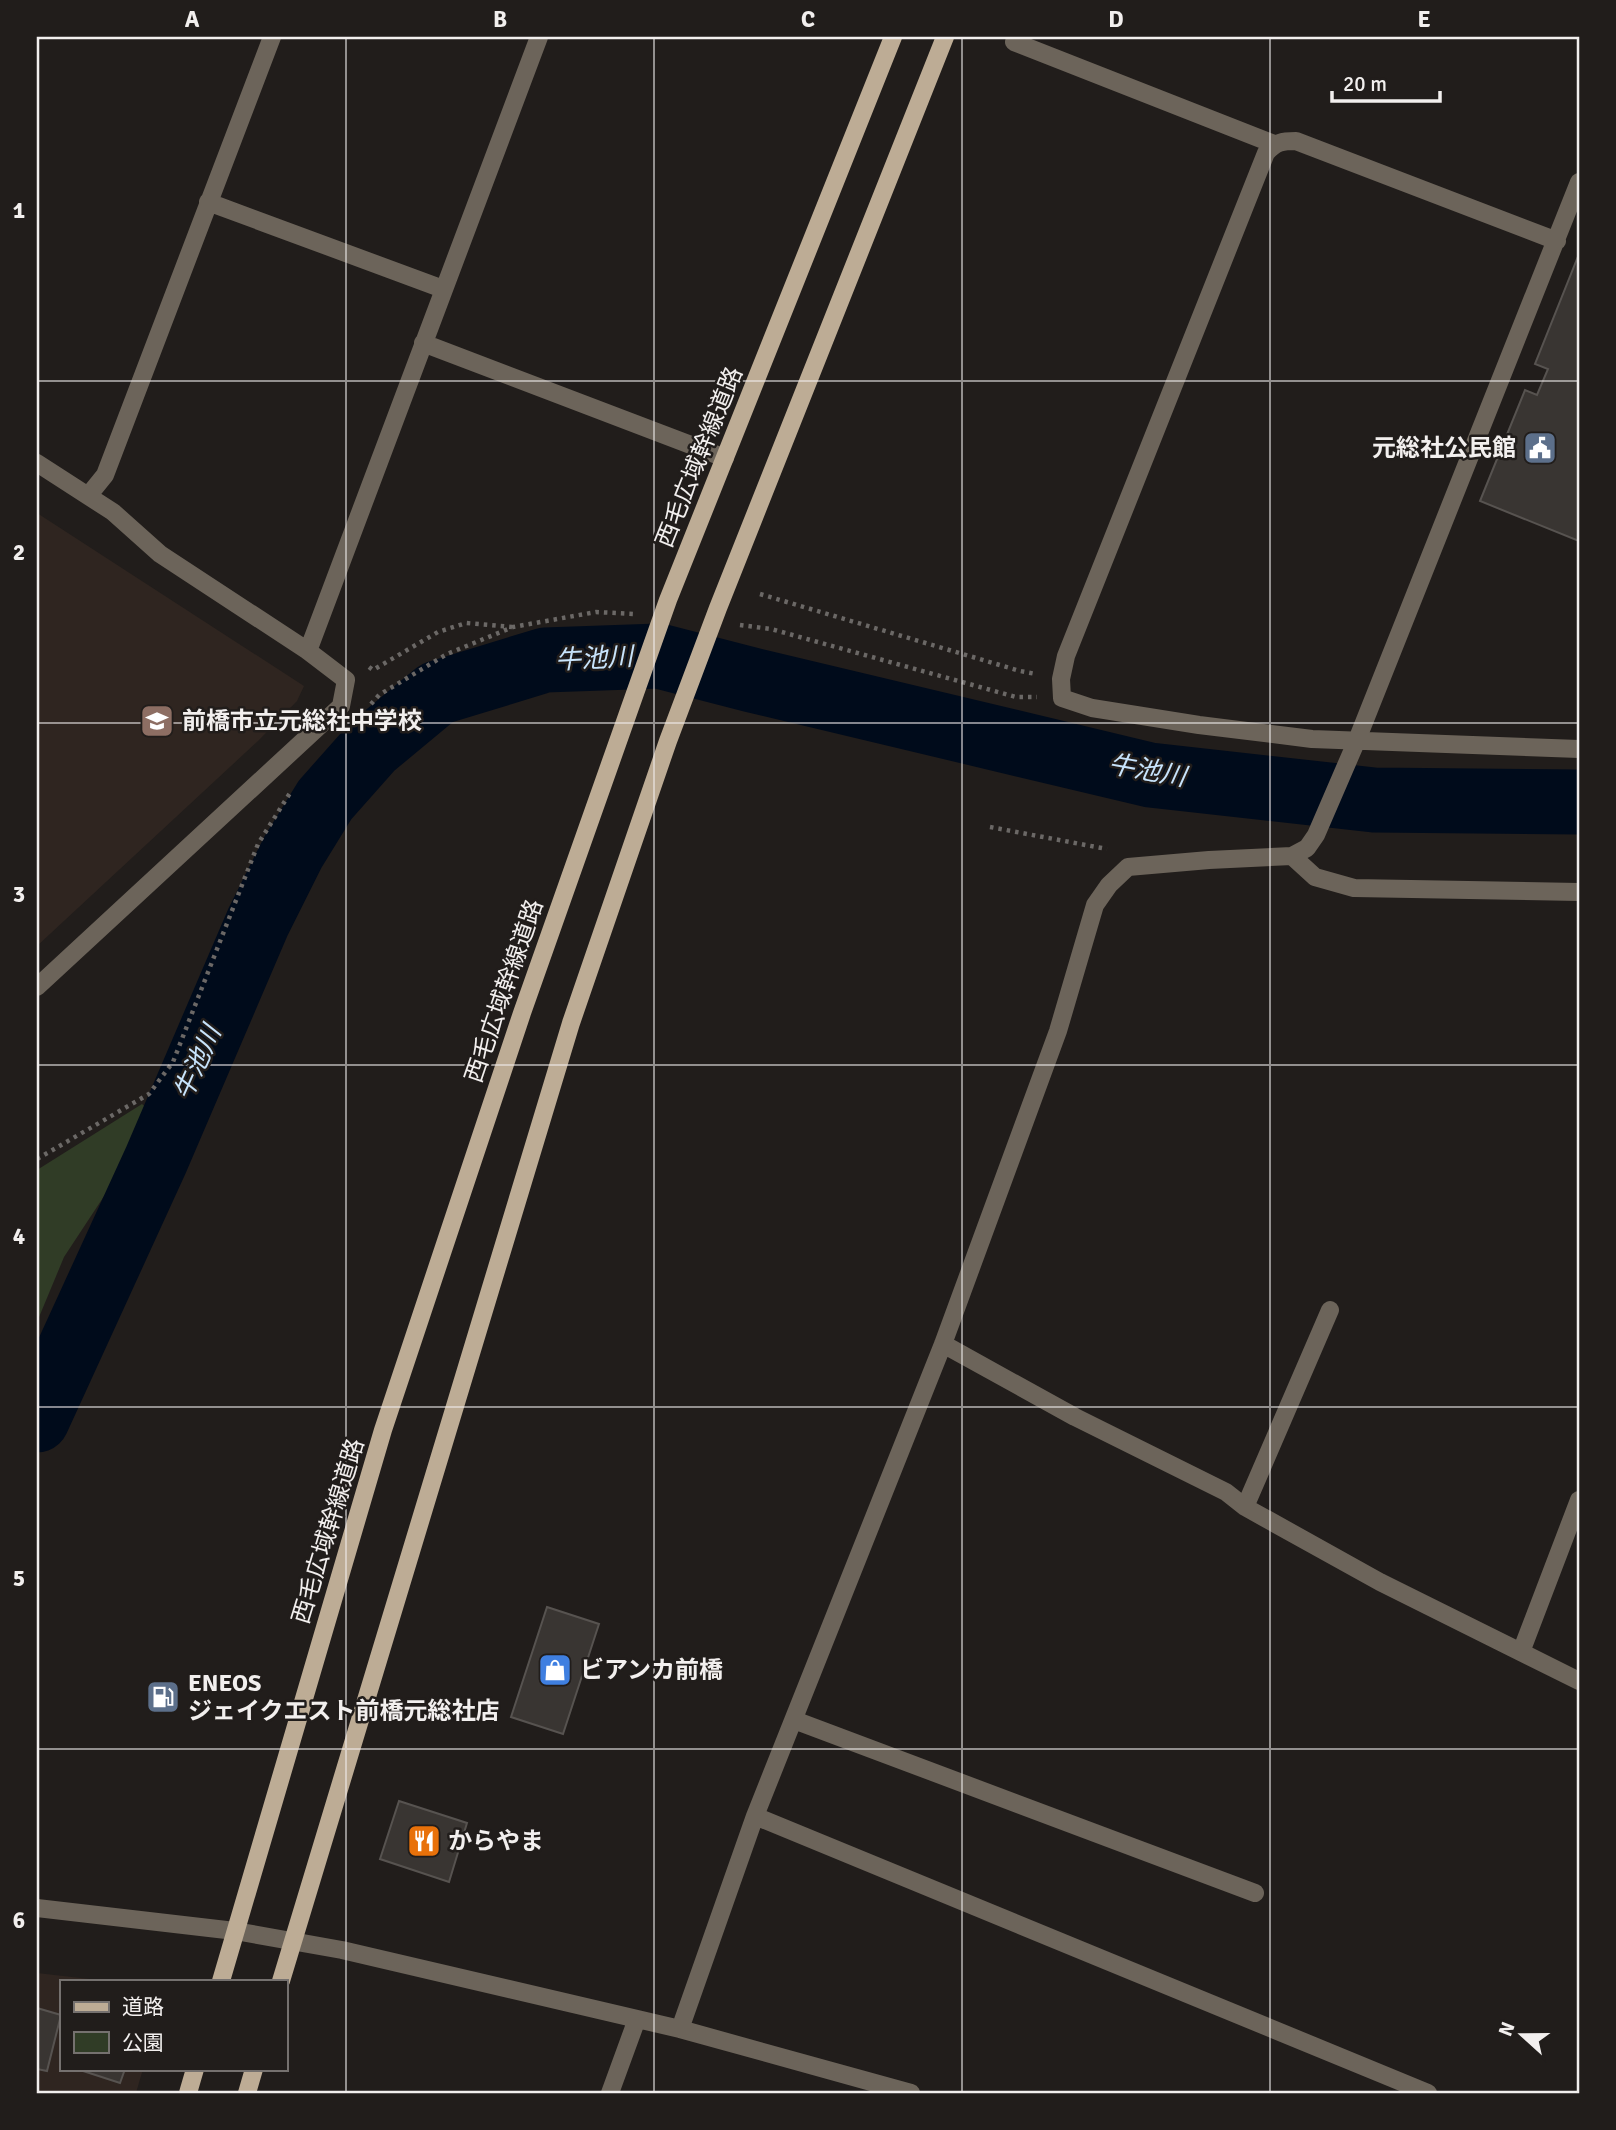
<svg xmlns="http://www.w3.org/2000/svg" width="1616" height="2130" font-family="Signika,'Noto Sans JP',sans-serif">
<rect width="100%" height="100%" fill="#211d1b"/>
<path fill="#2f2520" d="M37,513l267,173 -7,15 -38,39 -222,206z
M37,1973l70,8h-46v88h82l-7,24h-99z"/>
<path fill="#303c26" d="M142,1104l11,10 -14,29 -75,114 -27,65v-152z"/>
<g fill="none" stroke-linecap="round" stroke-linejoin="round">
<path stroke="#000b1b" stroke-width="65" d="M37,1420l119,-260 102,-238 35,-70 32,-52 47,-53 65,-54 108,-33 114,-4 93,24 398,95 224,25 205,2"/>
</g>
<path fill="#393532" stroke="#575350" stroke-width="2" d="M1579,254v287l-99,-40 45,-111 12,5 11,-26 -13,-5z
M547,1607l52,17 -36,110 -52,-17z
M399,1801l68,22 -18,59 -69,-23z
M37,2008l24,7 -14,56 -10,-2z
M77,2069h48l-5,14z"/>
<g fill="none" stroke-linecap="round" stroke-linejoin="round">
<path stroke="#6b6866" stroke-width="4.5" stroke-dasharray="3.5 5" stroke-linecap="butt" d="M760,594l260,77 16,3
M740,625l31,4 245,68h21
M369,667l4,3 65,-38 28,-9 46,4
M371,704l8,-9 68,-41 66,-27 83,-15 38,2
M990,827l117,22
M37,1159l112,-65 24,-32 85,-218 32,-51"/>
<path stroke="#6c645a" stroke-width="18" d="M1014,42l260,102
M208,202l235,87
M1557,241l-261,-100c-14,0 -20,1 -30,12l-200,503 -5,23 1,19 30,10 107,17 113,14 267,10
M423,343l302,115
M37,463l76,49 47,42 148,97 38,29 -5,26 -304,281
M88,496l17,-21 167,-438
M308,651l231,-614
M1292,856l23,21 39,11 225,4
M943,1344l132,73 151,75 19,15 135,75 199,99
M1245,1507l85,-197
M1521,1652l58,-152
M794,1720l461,173
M755,1816l673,277
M37,1908l198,23 107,19 338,79 231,64
M680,2029l75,-213 188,-472 115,-313 37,-126 14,-20 19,-18 81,-7 83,-4 15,-8 9,-13 41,-95 222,-558
M610,2093l27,-74"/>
<path stroke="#bdac95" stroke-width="18" d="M221,1981l162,-551 139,-417 146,-413 225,-563
M281,1981l290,-958 97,-282 50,-133 227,-571
M188,2093l7,-24
M247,2093l7,-24"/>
</g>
<path fill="none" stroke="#f2efee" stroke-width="2" stroke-opacity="0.55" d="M346,37v2056M654,37v2056M962,37v2056M1270,37v2056M37,381h1542M37,723h1542M37,1065h1542M37,1407h1542M37,1749h1542"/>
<defs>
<symbol id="civic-square" viewBox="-11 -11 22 22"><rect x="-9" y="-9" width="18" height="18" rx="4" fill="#5c6f8a" stroke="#211d1b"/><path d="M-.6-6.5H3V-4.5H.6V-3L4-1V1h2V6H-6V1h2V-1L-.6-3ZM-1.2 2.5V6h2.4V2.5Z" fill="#fff"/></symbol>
<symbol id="school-square" viewBox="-11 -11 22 22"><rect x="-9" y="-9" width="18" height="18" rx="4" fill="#8d6e63" stroke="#211d1b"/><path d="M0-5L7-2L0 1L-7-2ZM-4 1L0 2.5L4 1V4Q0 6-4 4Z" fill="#fff"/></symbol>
<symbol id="shop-square" viewBox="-11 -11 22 22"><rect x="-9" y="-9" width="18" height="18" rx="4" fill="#3f7fe0" stroke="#211d1b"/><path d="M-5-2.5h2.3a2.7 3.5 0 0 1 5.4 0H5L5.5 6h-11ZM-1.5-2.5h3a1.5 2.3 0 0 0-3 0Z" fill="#fff"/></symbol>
<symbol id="fuel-square" viewBox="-11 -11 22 22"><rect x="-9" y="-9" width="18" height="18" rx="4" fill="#5c6f8a" stroke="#211d1b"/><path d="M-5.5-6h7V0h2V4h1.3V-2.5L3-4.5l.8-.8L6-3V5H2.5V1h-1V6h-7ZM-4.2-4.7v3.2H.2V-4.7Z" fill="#fff"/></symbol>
<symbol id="restaurant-square" viewBox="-11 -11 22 22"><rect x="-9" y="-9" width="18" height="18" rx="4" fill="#e8710a" stroke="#211d1b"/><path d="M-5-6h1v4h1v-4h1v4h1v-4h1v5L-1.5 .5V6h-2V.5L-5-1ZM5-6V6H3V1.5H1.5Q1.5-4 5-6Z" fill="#fff"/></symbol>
</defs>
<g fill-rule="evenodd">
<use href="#civic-square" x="1521" y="429" width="38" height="38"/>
<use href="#school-square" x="138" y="702" width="38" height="38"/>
<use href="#shop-square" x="536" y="1651" width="38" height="38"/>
<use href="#fuel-square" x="144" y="1678" width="38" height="38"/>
<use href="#restaurant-square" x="405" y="1822" width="38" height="38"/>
</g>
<g text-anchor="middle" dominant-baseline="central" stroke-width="5" stroke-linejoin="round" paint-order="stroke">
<g font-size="24" font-weight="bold" fill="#f2efee" stroke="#211d1b" text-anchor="start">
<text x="1516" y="448" text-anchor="end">元総社公民館</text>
<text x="182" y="721">前橋市立元総社中学校</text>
<text x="580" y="1670">ビアンカ前橋</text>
<text x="188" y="1683">ENEOS<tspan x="188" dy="28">ジェイクエスト前橋元総社店</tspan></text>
<text x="448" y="1841">からやま</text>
</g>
<g font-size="24" fill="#f2efee" stroke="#211d1b">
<text transform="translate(699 457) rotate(-68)">西毛広域幹線道路</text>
<text transform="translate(504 991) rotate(-71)">西毛広域幹線道路</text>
<text transform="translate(328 1531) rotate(-73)">西毛広域幹線道路</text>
</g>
<g font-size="26" font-style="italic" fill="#c8e4fc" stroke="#211d1b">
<text transform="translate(594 659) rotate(-3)">牛池川</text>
<text transform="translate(1147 771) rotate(10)">牛池川</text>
<text transform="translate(198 1063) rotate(-66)">牛池川</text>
</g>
</g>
<rect width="1616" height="2130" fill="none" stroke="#211d1b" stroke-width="77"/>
<rect x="60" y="1980" width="228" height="91" fill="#211d1b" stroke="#75716f" stroke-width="2"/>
<rect x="74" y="2002" width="35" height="10" fill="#bdac95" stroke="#75716f" stroke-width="2"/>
<text x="122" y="2014" font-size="21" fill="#f2efee">道路</text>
<rect x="74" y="2032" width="35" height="21" fill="#303c26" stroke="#75716f" stroke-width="2"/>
<text x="122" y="2050" font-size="21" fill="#f2efee">公園</text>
<g transform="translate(1522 2035) rotate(291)" stroke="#211d1b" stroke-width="5" paint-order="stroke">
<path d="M0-5L12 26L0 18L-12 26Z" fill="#f2efee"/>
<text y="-10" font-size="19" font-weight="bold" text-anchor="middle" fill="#f2efee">N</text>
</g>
<path d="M1332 91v10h108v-10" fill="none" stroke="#f2efee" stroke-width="3.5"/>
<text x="1343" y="91" font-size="21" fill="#f2efee" stroke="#211d1b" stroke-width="5" paint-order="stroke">20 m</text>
<rect x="38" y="38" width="1540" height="2054" fill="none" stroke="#f2efee" stroke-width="2.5"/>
<g font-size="23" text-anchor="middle" font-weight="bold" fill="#f2efee">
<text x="192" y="27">A</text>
<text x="500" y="27">B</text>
<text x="808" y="27">C</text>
<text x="1116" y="27">D</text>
<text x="1424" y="27">E</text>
<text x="19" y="218">1</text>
<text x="19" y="560">2</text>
<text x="19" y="902">3</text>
<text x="19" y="1244">4</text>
<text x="19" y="1586">5</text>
<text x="19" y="1928">6</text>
</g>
</svg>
